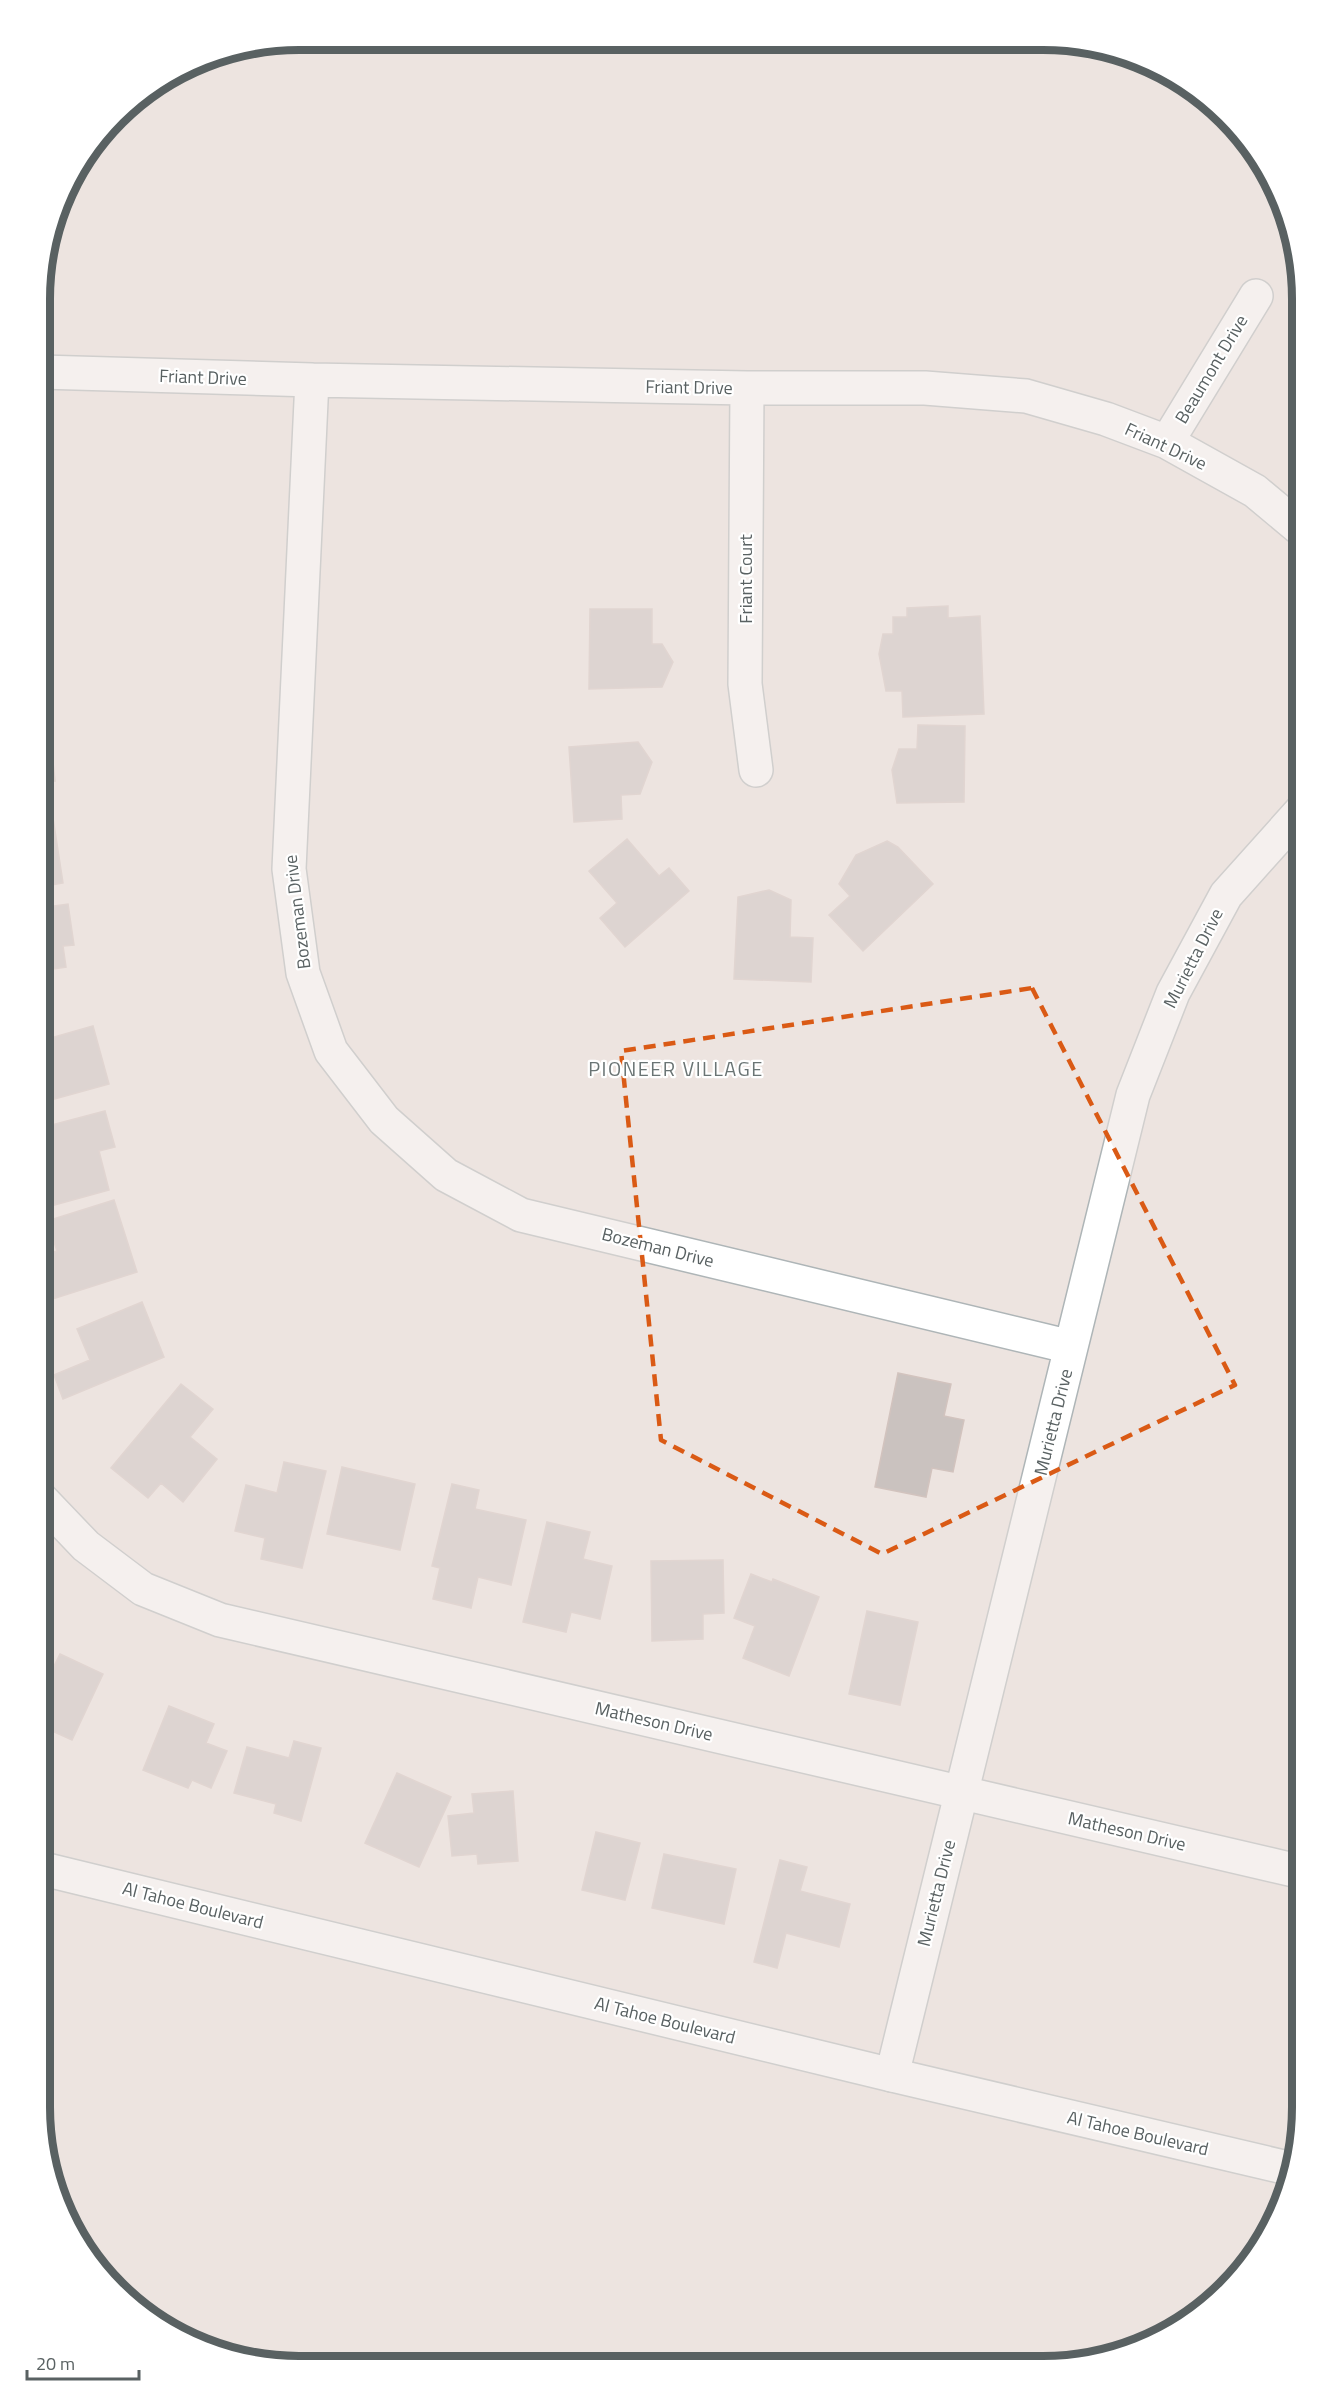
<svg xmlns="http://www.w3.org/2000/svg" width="1342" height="2406" font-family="'Titillium Web',sans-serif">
<rect width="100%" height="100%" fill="#ede4e0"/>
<path fill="#cac2bf" stroke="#d2c3be" stroke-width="1.5" d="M948,606v12l32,-2 4,98 -81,3 -1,-26h-16l-7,-37 4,-20h10v-17h14v-9z
M590,609h62v35h10l11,18 -11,25 -73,2z
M46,697l9,84 -14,1v-84z
M918,725l47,1 -1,76 -67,1 -5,-33 7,-21h18z
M638,742l14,20 -12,32 -19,1 1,24 -48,3 -5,-75z
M51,805l12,78 -23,4 1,-81z
M627,839l32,37 10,-8 20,23 -64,56 -25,-29 17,-15 -28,-32z
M887,841l11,6 35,37 -70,67 -34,-36 21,-19 -11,-12 17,-29z
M769,890l22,10 -1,37 23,1 -2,44 -77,-3 4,-82z
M68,904l6,41 -11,1 3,21 -26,4v-63z
M93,1026l16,58 -69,19v-62z
M105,1111l10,36 -16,4 10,39 -69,19v-81z
M114,1200l23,72 -97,31v-47l17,-5 -10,-30z
M142,1302l22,55 -101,42 -9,-24 36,-15 -13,-31z
M898,1373l53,11 -7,32 20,4 -11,52 -21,-4 -6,29 -51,-10z
M181,1384l32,25 -23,28 27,22 -34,43 -22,-19 -13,15 -37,-30z
M284,1462l42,9 -24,97 -41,-9 4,-21 -30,-7 11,-46 31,8z
M342,1467l73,17 -15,66 -73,-16z
M452,1484l27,6 -4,19 51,11 -15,65 -33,-8 -7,31 -38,-9 7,-31 -8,-2z
M547,1522l43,10 -7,27 29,7 -12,53 -29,-7 -5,20 -43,-10z
M723,1560l1,53 -21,1v25l-51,2 -1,-80z
M751,1574l21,8 1,-3 46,18 -30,79 -46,-18 12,-32 -21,-8z
M867,1611l51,11 -18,83 -51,-11z
M60,1654l43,20 -31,66 -33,-15 1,-54 9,5z
M169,1706l45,18 -8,19 21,8 -16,37 -19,-8 -4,8 -45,-18z
M294,1741l27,7 -20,73 -27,-8 2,-9 -42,-11 13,-46 42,11z
M397,1773l54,24 -32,70 -54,-24z
M513,1791l5,70 -40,3 -1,-10 -25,2 -4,-40 26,-3 -2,-19z
M596,1832l44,11 -15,57 -43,-10z
M664,1854l72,15 -12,55 -72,-16z
M780,1860l27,7 -7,24 50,13 -11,43 -53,-14 -9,35 -23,-6z"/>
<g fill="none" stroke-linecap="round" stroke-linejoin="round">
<defs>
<path id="minor" d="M41,372l271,8 435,8h178l101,8 80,23 61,23 88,49 48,40
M312,380l-23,489 14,104 28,78 53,69 62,55 75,40 550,132
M747,388l-2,296 11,86
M1167,442l89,-146
M40,1498l46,48 57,43 77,31 1082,252
M892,2075l241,-980 40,-102 53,-98 77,-86"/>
<path id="secondary" d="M39,1868l853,207 400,94"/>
</defs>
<use href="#minor" stroke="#aeb5b7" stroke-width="36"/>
<use href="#secondary" stroke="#adb5b7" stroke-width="36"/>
<use href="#minor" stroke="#fff" stroke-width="33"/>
<use href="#secondary" stroke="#fff" stroke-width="33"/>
</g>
<path d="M0 0H1342V2406H0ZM1032,988l203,397 -353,169 -221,-114 -40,-389z" fill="#ede4e0" fill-opacity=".55" fill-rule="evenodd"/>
<path fill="none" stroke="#da5a15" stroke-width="4.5" stroke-dasharray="12 8" stroke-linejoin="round" d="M1032,988l203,397 -353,169 -221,-114 -40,-389z"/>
<g text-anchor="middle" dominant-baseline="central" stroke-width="4.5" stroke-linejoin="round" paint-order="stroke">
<g font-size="18" fill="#596162" stroke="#fff">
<text transform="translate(1211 369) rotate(-59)">Beaumont Drive</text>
<text transform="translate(203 377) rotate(2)">Friant Drive</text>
<text transform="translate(689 387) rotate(1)">Friant Drive</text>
<text transform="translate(1166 446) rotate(25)">Friant Drive</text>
<text transform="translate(745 579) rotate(-90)">Friant Court</text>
<text transform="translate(297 912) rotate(-97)">Bozeman Drive</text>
<text transform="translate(1193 958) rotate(-63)">Murietta Drive</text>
<text transform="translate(658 1247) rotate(14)">Bozeman Drive</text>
<text transform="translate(1053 1422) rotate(-76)">Murietta Drive</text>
<text transform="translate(654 1721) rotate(13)">Matheson Drive</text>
<text transform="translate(1127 1831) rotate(13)">Matheson Drive</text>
<text transform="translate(936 1893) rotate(-76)">Murietta Drive</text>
<text transform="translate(193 1905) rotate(14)">Al Tahoe Boulevard</text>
<text transform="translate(665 2020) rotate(14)">Al Tahoe Boulevard</text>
<text transform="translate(1138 2133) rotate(13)">Al Tahoe Boulevard</text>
</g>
<g font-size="20" letter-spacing="1.5" fill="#6a7474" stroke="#fff">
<text x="676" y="1068">PIONEER VILLAGE</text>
</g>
</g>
<path d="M0 0H1342V2406H0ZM299 50H1043A249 249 0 0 1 1292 299V2107A249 249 0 0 1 1043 2356H299A249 249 0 0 1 50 2107V299A249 249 0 0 1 299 50Z" fill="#fff" fill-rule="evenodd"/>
<path fill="none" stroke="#596162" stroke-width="8" d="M299 50H1043A249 249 0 0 1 1292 299V2107A249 249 0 0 1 1043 2356H299A249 249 0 0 1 50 2107V299A249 249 0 0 1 299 50Z"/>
<path d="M27 2370v9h112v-9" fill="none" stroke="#596162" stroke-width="3"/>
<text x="36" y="2370" font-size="18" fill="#596162" stroke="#ffffff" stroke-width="4.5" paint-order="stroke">20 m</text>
</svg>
